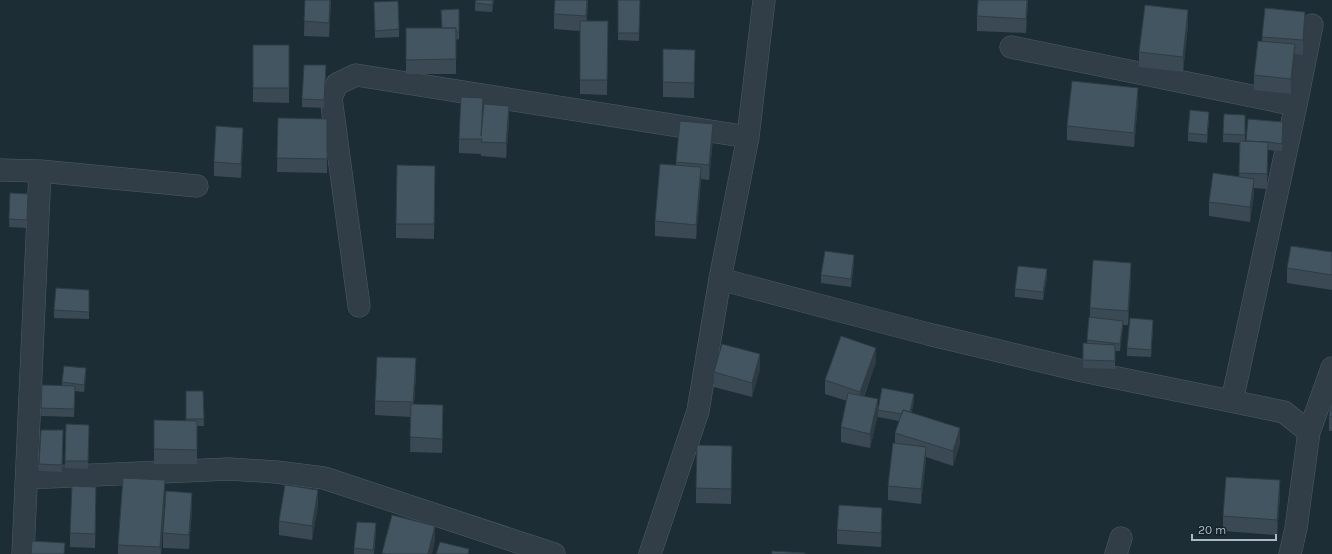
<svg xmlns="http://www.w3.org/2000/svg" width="1332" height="554" font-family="Karla,sans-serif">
<rect width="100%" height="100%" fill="#1d2d36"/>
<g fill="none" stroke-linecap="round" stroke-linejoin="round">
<defs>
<path id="street" d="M1011,47l285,58
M0,170l40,1 157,15
M720,279l208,55 155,37 201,41 25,20
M359,306l-28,-208 6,-14 19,-9 392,62
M1232,401l64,-296 16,-80
M27,478l202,-9 47,3 48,6 230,76
M23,554l17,-383
M650,554l48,-143 22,-132 28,-142 16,-137
M1116,554l5,-16
M1290,554l6,-26 13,-96 23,-64"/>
</defs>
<use href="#street" stroke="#4e5c65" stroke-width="23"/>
<use href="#street" stroke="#313e47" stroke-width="22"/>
</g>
<path fill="#3a4953" d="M305,0h26l-2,37 -25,-1z
M494,0l-2,12 -17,-1v-8z
M588,0l-1,21h21l-1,74 -27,-1v-63l-26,-2v-15z
M618,0h22l-1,41 -21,-1z
M1028,0l-2,33 -49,-2v-15z
M374,2l25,27v8l-24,1z
M459,9v30l-3,1v34h-50v-46h35z
M1188,24l-5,48 -44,-5v-15z
M1305,26l-2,29 -8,-1 -4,40 -37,-4v-15l8,-34v-4z
M253,45h36v58l-36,-1z
M695,50l-1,48 -31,-1v-15z
M326,73l-2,35 -22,-1v-8z
M1138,103l-4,44 -67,-7v-14z
M483,112l-1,15 27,-7 -3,38 -25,-2v-2l-22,-1v-14z
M278,118l49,1v54l-50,-1z
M1209,119l-2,24 -19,-2v-8z
M1245,122v19l38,-11 -1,21 -14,-1 -1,39 -13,-1v5l-4,29 -41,-6v-14l30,-25 1,-34 -17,-1v-8z
M713,138l-4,42 -8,-1 -5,60 -41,-3v-15l21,-56v-3z
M243,142l-2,36 -27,-2v-14z
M435,180l-1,59 -38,-1v-14z
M10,193l18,1 -1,34 -18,-1z
M1332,252v38l-45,-7v-15z
M854,263l-3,24 -30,-4v-8z
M1047,277l-4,23 -28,-3v-8z
M1131,277l-3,48h-5l-3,26h-5v18l-32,-1v-8l4,-17 3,-26v-9z
M89,298v21l-35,-1v-8z
M1153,327l-2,30 -24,-1v-8z
M876,362l-12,35 14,17 -8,34 -29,-6v-15l6,-26 -22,-7v-14z
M760,369l-8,28 -38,-10v-15z
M416,373l-2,31 29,16 -1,33 -32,-1 1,-35 -36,-2v-14z
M86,376l-2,16 -9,-1 -1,26 -33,-1 1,-31h20v-3z
M186,391h17l1,35h-7v38h-43v-44l32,1z
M1332,399v32h-3v-15z
M914,402l-3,11 49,30 -7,23 -27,-9 -5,47 -33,-4v-14l7,-43v-10l4,-12 -21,-4v-7z
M89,425l-1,44 -23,-1v-7z
M63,430l-1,42 -23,-1v-7z
M732,461l-1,43 -35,-1v-15z
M165,495l-4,59h-43v-9z
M1280,495l-3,40 -54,-4v-15z
M96,501l-1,47 -25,-1v-14z
M318,505l-6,35 -33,-5v-14z
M192,508l-3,41 -26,-1v-15z
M882,523l-1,24 -44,-3v-14z
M376,531l-2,23h-20v-6z"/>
<path fill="#2f3c44" d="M330,0h1l-2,37v-14z
M493,0h1l-2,12v-7z
M587,0h1l-2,31v-15z
M1027,0h1l-2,33v-14z
M1188,10v14l-5,48v-15z
M1305,12v14l-2,29v-15z
M1295,44v15l-4,35v-15z
M1138,88v15l-4,44v-14z
M509,106v14l-3,38v-15z
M1209,112v7l-2,24v-8z
M1283,122v8l-1,21v-7z
M713,124v14l-4,42v-15z
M243,128v14l-2,36v-14z
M1268,142v14l-1,33v-15z
M701,167v15l-5,57v-14z
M1254,179v14l-4,29v-15z
M854,255v8l-3,24v-8z
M1131,263v14l-3,48v-14z
M1047,269v8l-4,23v-8z
M1153,320v7l-2,30v-7z
M1123,321v7l-3,23v-7z
M876,348v14l-16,44v-14z
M760,354v15l-8,28v-14z
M416,358v15l-3,44v-15z
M86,368v8l-2,16v-7z
M914,394v8l-4,21v-8z
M878,399v15l-8,34v-14z
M443,405v15l-1,33v-14z
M960,428v15l-7,23v-15z
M732,446v15l-1,43v-15z
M926,447v14l-5,43v-15z
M165,480v15l-5,59v-7z
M1280,480v15l-3,40v-15z
M96,487v14l-1,47v-14z
M318,490v15l-6,35v-14z
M192,493v15l-3,41v-14z
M882,508v15l-1,24v-14z
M376,523v8l-3,23v-4z
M435,526v15l-3,13h-4z"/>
<path fill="#435561" stroke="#2f3c44" d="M305,0h25l-1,23 -25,-2z
M476,0h17l-1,5 -17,-2z
M555,0h32l-1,16 -32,-2z
M618,0h22l-1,33h-21z
M978,0h49l-1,19 -49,-3z
M398,1l1,28 -24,2 -1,-29z
M1145,5l43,5 -5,47 -44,-5z
M1265,8l40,4 -2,28 -41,-3z
M459,9v23h-3v-4h-14l-1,-18z
M580,21h28l-1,59h-27z
M406,28h50v31l-50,1z
M1258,41l37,3 -4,35 -37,-4z
M253,45h36v43h-36z
M663,49l32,1 -1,33 -31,-1z
M304,65h22l-2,35 -22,-1z
M1072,81l66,7 -4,45 -67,-7z
M461,97l22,1 -2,38 3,-32 25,2 -3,37 -25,-1 1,-3h-23z
M1190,110l19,2 -2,23 -19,-2z
M1224,114l21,1v20l-22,-1z
M278,118l49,1v40l-50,-1z
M1248,119l35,3 -1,22 -14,-2 -22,-1z
M680,121l33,3 -4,41 -33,-3z
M216,126l27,2 -2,36 -27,-2z
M1240,141l28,1 -1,32 -28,-1z
M660,164l41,3 -5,58 -41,-4z
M397,165l38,1 -1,58h-38z
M1213,173l41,6 -4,28 -41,-5z
M10,193l18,1 -1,26 -18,-1z
M1291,246l41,6v23l-45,-7z
M825,251l29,4 -3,24 -30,-4z
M1093,260l38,3 -3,48 -38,-3z
M1018,266l29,3 -4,23 -28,-3z
M56,288l33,2v22l-35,-2z
M1089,317l34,4 -3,23 -33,-4z
M1130,318l23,2 -2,30 -24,-2z
M841,336l35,12 -16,44 -35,-12z
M1083,343l32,2v16l-32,-1z
M722,344l38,10 -8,29 -38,-11z
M377,357l39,1 -3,44 -38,-1z
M64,366l22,2 -2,17 -22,-3z
M42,385l33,1 -1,23 -33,-1z
M882,388l32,6 -4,18 -7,-2 -1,4 -24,-4z
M186,391h17l1,28h-18z
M848,393l30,6 -8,35 -29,-7z
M1332,399v18l-3,-1z
M411,404l32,1 -1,34 -32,-2z
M903,410l57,18 -7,23 -58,-18z
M154,420l43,1v29l-43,-1z
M66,424l23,1 -1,36h-23z
M41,430h22l-1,35 -23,-1z
M893,443l33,4 -5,42 -33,-3z
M697,445l35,1 -1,43 -35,-1z
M1226,477l54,3 -3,40 -54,-4z
M123,478l42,2 -5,67 -42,-2z
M285,485l33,5 -6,36 -33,-5z
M72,486l24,1 -1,47 -25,-1z
M166,491l26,2 -3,42 -26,-2z
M839,505l43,3 -1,25 -44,-3z
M392,515l43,11 -7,28h-42l-4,-1z
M357,522l19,1 -3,27 -19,-2z
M32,541l33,2 -1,11h-33z
M440,542l29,7 -1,5h-32z
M772,551l33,2v1h-33z"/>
<path d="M1192 534v6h84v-6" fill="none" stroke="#aab9c4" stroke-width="2"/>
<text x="1198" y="534" font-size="12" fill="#aab9c4" stroke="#17232b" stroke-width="3" paint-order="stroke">20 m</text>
</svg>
